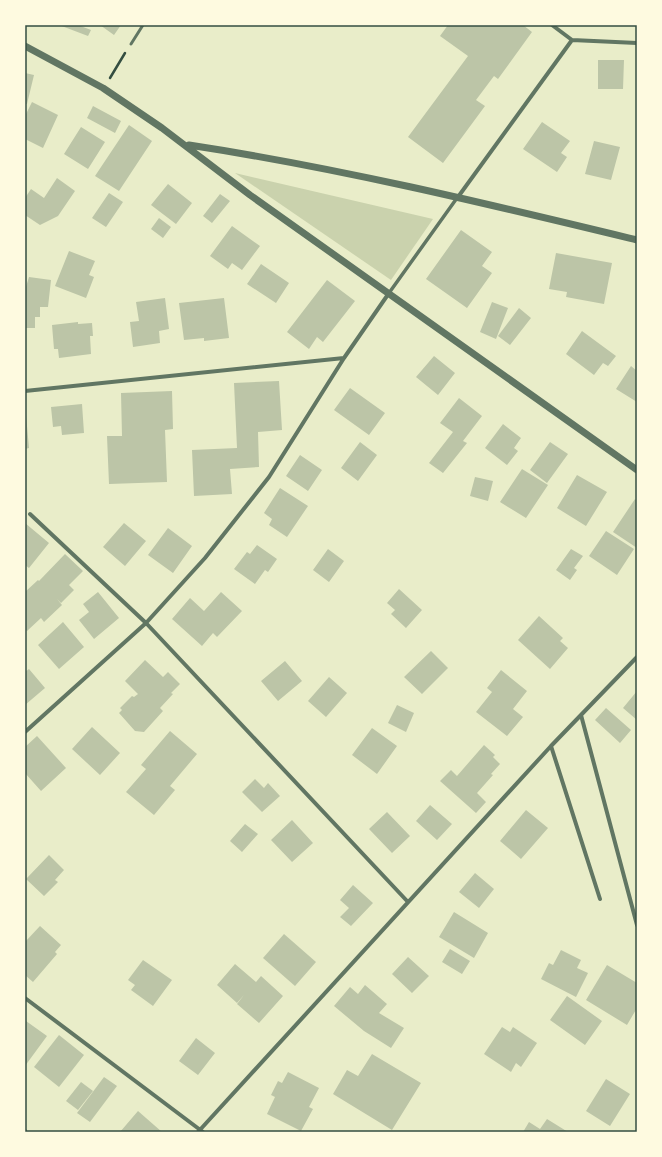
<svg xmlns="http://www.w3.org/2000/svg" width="662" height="1157" font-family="'Fira Sans',sans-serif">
<rect width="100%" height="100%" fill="#e9edc9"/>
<path fill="#cad2ad" d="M235,173l198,46 -42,61z"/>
<path fill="#bcc5a7" d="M59,25h19l13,5 -3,6z
M100,25h21l-7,10z
M448,25h75l9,7 -34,47 -4,-3 -18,24 9,6 -42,57 -35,-26 60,-81 -28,-20z
M598,60h26l-1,29h-25z
M25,73l9,2 -7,29h-2z
M32,102l26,13 -15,33 -18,-9v-23z
M93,106l28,15 -6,12 -28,-15z
M542,122l28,19 -9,12 6,4 -10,15 -34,-23z
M129,125l23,16 -33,50 -24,-15z
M81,127l24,15 -17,27 -24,-15z
M594,141l26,6 -9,33 -26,-6z
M57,178l18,13 -17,25 -18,9 -15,-10v-17l6,-9 13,9z
M168,184l24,19 -16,21 -25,-19z
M109,193l14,9 -17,25 -14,-9z
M220,194l10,7 -18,22 -9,-7z
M159,218l12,9 -8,11 -12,-9z
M232,226l28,20 -18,24 -10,-7 -4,6 -18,-13z
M461,230l31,22 -10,14 10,7 -25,35 -41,-29z
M69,251l26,10 -6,14 5,2 -8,21 -31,-12z
M556,253l56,10 -8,41 -38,-7 1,-5 -18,-3z
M261,264l28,19 -13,20 -29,-19z
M29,277l22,3 -3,27h-8v10h-5v11h-10v-38z
M327,280l28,21 -32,41 -6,-5 -8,12 -22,-17z
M165,298l4,31 -10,2 1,12 -27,4 -3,-25 9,-1 -3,-19z
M224,298l5,40 -25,3v-3l-20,2 -5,-37z
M492,302l16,6 -12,31 -16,-7z
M519,308l12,10 -21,27 -12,-9z
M78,322v2l14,-1 1,13h-3l1,18 -32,4 -1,-9h-4l-2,-24z
M582,331l34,25 -8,10 -5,-3 -9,12 -28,-21z
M434,356l21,17 -17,22 -22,-18z
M631,366l6,5v31l-21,-13z
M279,381l3,49 -24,2 1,35 -29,2 2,25 -38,2 -2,-46 45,-2 -3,-65z
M350,388l35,25 -16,22 -35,-25z
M172,391l1,38 -8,1 2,52 -58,2 -2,-48h15l-1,-43z
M459,398l23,18 -19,25 4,2 -24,30 -14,-10 24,-31 -13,-9z
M82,404l2,29 -22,2 -1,-9 -8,1 -2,-20z
M26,415l3,33 -4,1v-33z
M503,424l18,14 -7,10 4,3 -11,14 -22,-17z
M360,442l17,13 -19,26 -17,-13z
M550,442l18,12 -21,29 -17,-13z
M300,455l22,15 -14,21 -22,-15z
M522,469l26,16 -22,33 -26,-16z
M577,475l30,17 -21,34 -29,-18z
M475,477l18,4 -5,20 -18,-5z
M280,488l28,18 -21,31 -18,-12 3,-6 -8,-6z
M635,499l2,2v47l-24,-16z
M25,523l24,20 -20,25 -4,-3z
M124,523l22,18 -21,25 -22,-19z
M168,528l24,18 -19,27 -25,-18z
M606,531l28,18 -17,26 -28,-19z
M257,545l20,14 -9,13 -3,-2 -10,14 -21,-15 13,-17 3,2z
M328,549l16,12 -15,21 -16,-12z
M571,549l12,7 -9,12 3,2 -7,10 -14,-10z
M65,554l18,17 -14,14 5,5 -13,13 -4,-4 5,6 -18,17 -3,-4 -14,13 -2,-2v-37l13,-12 1,1z
M399,589l23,21 -16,18 -15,-14 4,-4 -8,-7z
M98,592l21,26 -25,21 -15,-19 10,-8 -6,-8z
M221,592l21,19 -25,26 -4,-4 -11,13 -30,-27 18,-21 14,13z
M539,616l24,22 -3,3 8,7 -18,21 -32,-29z
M63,622l21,25 -25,22 -21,-24z
M431,651l17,17 -26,26 -18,-17z
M145,660l18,17 5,-5 12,12 -9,9 2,1 -13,14 3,3 -19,21 -9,-1 -16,-18 3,-3 -2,-2 12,-12 2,1 4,-3 -13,-13z
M285,661l17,20 -24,20 -17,-20z
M29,669l16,19 -20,17v-33z
M501,670l26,21 -14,18 10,8 -16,19 -31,-24 16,-20 -5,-4z
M329,677l18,16 -21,24 -18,-16z
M637,691v29l-14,-12z
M397,705l17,8 -8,19 -18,-9z
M606,708l25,22 -11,13 -25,-23z
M92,727l28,26 -20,22 -28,-26z
M372,728l25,18 -20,28 -25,-19z
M170,731l27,23 -27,32 5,4 -21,25 -28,-23 20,-23 -5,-4z
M37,736l29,32 -25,23 -16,-18v-26z
M484,745l11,10 -2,2 7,7 -9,10 2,1 -16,18 9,9 -10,11 -36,-32 11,-11 6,6z
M255,779l9,9 4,-5 12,13 -18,16 -20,-20z
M430,805l22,19 -15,16 -21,-19z
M526,810l22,18 -27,31 -21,-18z
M387,812l23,24 -18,17 -23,-24z
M292,820l21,23 -21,19 -21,-22z
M245,824l13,10 -16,18 -12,-11z
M49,855l15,15 -9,10 3,2 -14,14 -18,-17z
M475,873l19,16 -15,19 -20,-16z
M353,885l20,18 -22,23 -11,-9 9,-9 -9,-8z
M454,912l34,21 -14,25 -35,-21z
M40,926l21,19 -6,7 2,2 -24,28 -8,-7v-33z
M284,934l32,28 -21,24 -32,-28z
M450,949l20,12 -8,13 -20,-12z
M561,950l20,10 -4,8 11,5 -12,24 -35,-18 8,-16 4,2z
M408,957l21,19 -17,17 -20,-19z
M143,960l29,20 -19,26 -22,-16 4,-5 -7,-5z
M235,964l21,18 5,-6 22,20 -24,27 -22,-19 7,-9 -7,8 -20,-18z
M607,965l30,18v25l-10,17 -41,-25z
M365,985l22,19 -8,9 25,15 -13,20 -27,-17 -30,-25 16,-19 8,7z
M567,996l35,25 -17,24 -35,-25z
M26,1021l21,15 -22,30v-44z
M502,1027l8,5 3,-5 24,16 -16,24 -5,-4 -5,9 -27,-18z
M59,1035l25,20 -25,32 -25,-20z
M196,1038l19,15 -17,22 -19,-14z
M372,1054l49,29 -29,47 -59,-36 14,-24 11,6z
M288,1072l31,16 -10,19 4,2 -12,22 -34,-17 8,-17 -4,-2 7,-14 4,2z
M104,1077l13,9 -27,36 -13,-9z
M606,1079l24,15 -20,32 -24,-15z
M81,1082l12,9 -15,19 -12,-9z
M138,1111l24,21h-42z
M547,1119l21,13h-45l6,-10 11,7z"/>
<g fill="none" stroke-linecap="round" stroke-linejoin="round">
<path stroke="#344e41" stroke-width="2.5" d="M110,78l15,-25"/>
<path stroke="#617663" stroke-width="3" d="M131,44l12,-19"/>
<path stroke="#617663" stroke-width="3.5" d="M389,293l68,-95"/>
<path stroke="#617663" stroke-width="4" d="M552,25l20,15 65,3
M458,197l114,-157
M25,391l319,-33
M30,514l116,109 262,279
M581,715l56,210
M25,732l121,-109 59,-65 64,-81 75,-119 45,-65
M551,746l49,153
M25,998l178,134
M25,1131v1
M198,1132l353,-386 86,-89"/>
<path stroke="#617663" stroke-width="7" d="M25,46l78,42 59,40 88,67 387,275
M189,145c151,23 299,59 448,95"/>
</g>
<rect width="662" height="1157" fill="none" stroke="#fefae0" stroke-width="52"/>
<rect x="26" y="26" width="610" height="1105" fill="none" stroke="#344e41" stroke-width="1.5"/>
</svg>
